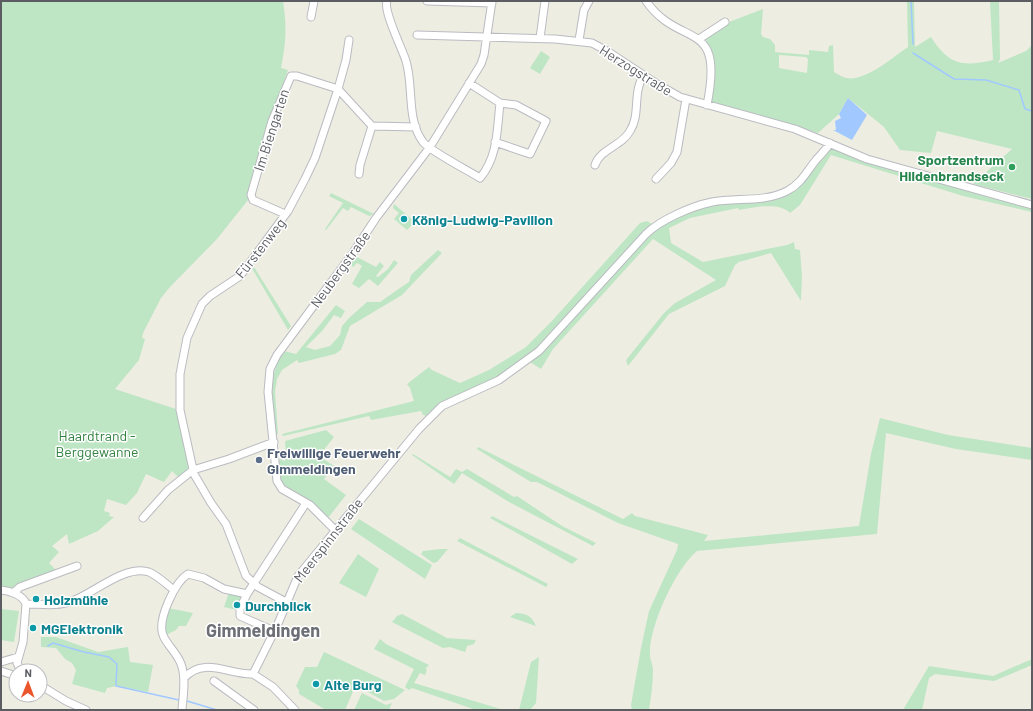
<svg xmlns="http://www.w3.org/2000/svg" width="1033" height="711" font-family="Barlow,sans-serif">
<rect width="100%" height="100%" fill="#eeede2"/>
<path fill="#bee6c4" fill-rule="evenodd" d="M1,1h282c4,25 3,42 -2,67l7,2 -18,50 -23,75 1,5 -31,39 -47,48 -9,11 -18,35 -1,5 3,1 -6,21 -24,29 64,21 10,58 -9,11 -8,-8 -8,11 -18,-8 -9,19 -11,12 -19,-6 -3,12 6,2 -1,3 5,1 -16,14 -29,13 -2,-10 -15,12 7,6 -10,11 9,9 -37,11 -9,5 -11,-1z
M907,1h7l1,46 16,-10c18,28 31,30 62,23l-3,-59h9l1,58 -2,4 28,-12 6,-6v154l-59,-15 39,-35 -75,-18 -6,22 -31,-3 -16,-23 -36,-29 -9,16 -21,19 -108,-31 2,-47 -6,-16 18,-15 39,-15 -2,25 2,3 7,2 5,6v7l34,3v-5l19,2 1,-6 4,-1 1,27c4,2 8,5 12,6 19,4 47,-21 62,-31zM779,55l27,2 2,2 -1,14 -28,-5z
M541,51l9,6 -10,17 -10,-6z
M830,146l19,9 24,8 159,44v5l-69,-16 -132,-41 -31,50 -10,8c-11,-12 -38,-5 -51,-3l-1,-2 -48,10 -21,10 2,15 32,19 84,-17 7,-3 1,7 5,1 2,26 -1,25 -30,-48 -32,9 -4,3 -10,21 -56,28 -41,52 -2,-6 38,-47 11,-10 41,-23 -63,-41 -100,110 -12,20 -11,-7 119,-128 14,-11 47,-19 38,-2 55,-20z
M331,193l43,21 -5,2 -18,-9 -3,4 -5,-3 -17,22 -1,-1 18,-26 -14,-7z
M394,204l21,18 -8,8 -13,-11 5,-6 -6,-5z
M647,221l5,3 -112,123 -37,28 -67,33 -9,8 -4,-1 -2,-4 -50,9 -2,-4 -86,20 -1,-2 132,-33 -4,-13 -3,-4 22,-17 3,3 28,13 29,-13 37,-23 25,-25 89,-99z
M438,250l4,3 -40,42 -52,31 -9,24 -6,4 -36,9 -2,-3 -15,10 -5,9 -2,13 3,42h-2c-3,-30 -10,-57 8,-83l12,3 40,-49 9,6 -4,7 -7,-3 -11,15 -17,17 9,3 15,-4 10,-11 2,-9 7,-8 18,-16h13l20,-14 9,-6 2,-7z
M355,256l21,11 4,-5 4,4 -8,10 2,1 10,-8 6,-9 4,3 -20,23 -9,-7 -10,9 -7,-4 10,-18 -5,-3 -4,4 -3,-3z
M253,262l1,5 37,59 -3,4 -38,-65z
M880,418l68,17 84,13v12l-76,-11 -70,-16 -9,101 -180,17c-21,17 -49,77 -47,104 0,5 3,10 3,15 0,13 -2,27 -4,40h-17l-1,-5 10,-57 8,-37 28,-61 1,-6 -60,-21 -81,-41h-6l-54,-33 1,-2 145,72 9,-6 3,3 73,19 -4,6 155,-15 12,-72z
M326,430l8,7 -15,19 15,10 -10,13 22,16 -18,23c-18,-13 -60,-32 -48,-59l5,2 1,-5 -1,-15z
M413,454l37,23 6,-8 6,3 5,-3 47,28 3,-1 45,30 34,17 -3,3 -84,-44 -47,-29 -8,11 -42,-29z
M492,516l86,43 -6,5 -82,-46z
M359,519l73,46 -7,14 -74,-50z
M460,538l88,46 -2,3 -89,-46z
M441,549h7l-11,13 -4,1 -12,-9 2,-3z
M358,554l21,15 -13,28 -27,-14z
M229,592l14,3 -6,15 -13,-3z
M168,608l25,5 -7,13h-7l-3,4 -10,5 -1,-8z
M1,609l18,2 -5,31 -13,-2z
M516,613c10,0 16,3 20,13l-26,-9z
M402,614l45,24 29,2 -2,4 -7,2 -2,6 -15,-5 -7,1 -51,-26 5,-6z
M41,637h15l42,15 30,-5 2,15 23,3 -5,27 -31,-6 -10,2 -2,5 -33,-9 4,-14 -4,-7 -7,-4 -9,-11 -15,-1z
M380,639l6,5 43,21 -4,4h2l-2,6 -5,-2 -6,10 90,27h-28l-64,-22 -3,2 -4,-3 9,-18 -40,-20z
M324,652l81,38 -11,9 -10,2 -23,-13 -4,3 -3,-2 -9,21h-19l-27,-16v-4l-3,-4 9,-19h12z
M539,657l-3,46 -6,7h-11l12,-48z
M1032,659v6l-38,16 -59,-7 -6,4 -7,32h-19l26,-44 64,10z
M362,693l24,12 6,-2 -3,7h-35z"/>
<path fill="#a1c9ff" d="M848,98l19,17 -15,25 -19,-10h3l-1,-9 6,-3 -2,-4z"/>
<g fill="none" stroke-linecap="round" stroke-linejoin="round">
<path stroke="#a1c9ff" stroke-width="1.5" d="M911,1l2,43
M913,53l41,26 32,1 33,10 6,19 7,2
M48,646l5,-3 31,9 25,5 8,7 -1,22 63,14
M187,701l30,9"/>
<defs>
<path id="minor" d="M387,1c-4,10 15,47 19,60 8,26 0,58 17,81 7,9 46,29 57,36 18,-21 17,-49 20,-75
M427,1l65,2
M646,1c34,49 79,15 61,104
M311,17l3,-16
M417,35l138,4 37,4 15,8 50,33 23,13 115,32 72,30 165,46
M540,38l5,-37
M699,39l26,-17
M579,40l5,-30 5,-9
M469,83l31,20 16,2 30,16 -16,33 -35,-12
M595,165c5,-16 27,-19 35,-34 11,-17 2,-39 14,-56
M359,174l1,-9 12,-39
M656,179l15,-16 6,-11 9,-53
M285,214l-32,-14 -2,-5 21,-74 19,-45h6l41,13 34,37 44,1
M143,518l25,-28 25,-20 36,-11 45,-17
M335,530l-25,-25 -28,-16 -5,-8 -9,-89 2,-23 7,-14 76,-102 23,-35 54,-71 51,-83 3,-9 8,-54
M1,590c9,1 22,5 25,14l-3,38 -6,21 4,8
M13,593l7,-6 57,-21
M286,602l-28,-15 -12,-11 -20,-52 -15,-21 -17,-29 -14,-64v-36l7,-36 15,-34 8,-8 30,-20 48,-65 17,-32 10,-21 23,-69 8,-29 3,-20
M26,604c15,0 31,3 46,-3 21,-7 53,-37 77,-29 9,4 17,12 25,18
M274,631l-34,-15v-7l7,-15 59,-91
M1,662l17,-5
M1,671l15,5
M253,674l24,-48 21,-50 121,-147 23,-23 57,-26 40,-29 107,-117c14,-14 46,-28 66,-32 24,-5 52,1 75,-11 14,-7 20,-20 29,-31 5,-6 10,-10 14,-17
M253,674l20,13 22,23
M184,678c20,-22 45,-3 69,-4
M214,681l40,29
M40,685l26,16 20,9
M182,710c1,-14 4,-30 0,-43 -3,-13 -15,-21 -19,-32 -6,-15 12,-53 25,-61l16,4 20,11 23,5"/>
</defs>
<use href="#minor" stroke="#babbc1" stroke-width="9"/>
<use href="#minor" stroke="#fff" stroke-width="7"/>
</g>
<circle fill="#2e9e5b" stroke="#fff" stroke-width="1.5" cx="1012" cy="167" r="4"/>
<g fill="#0f9aa8" stroke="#fff" stroke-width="1.5">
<circle cx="404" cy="219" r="4"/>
<circle cx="36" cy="599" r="4"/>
<circle cx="237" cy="605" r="4"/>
<circle cx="33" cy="628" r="4"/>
<circle cx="316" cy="684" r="4"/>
</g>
<circle fill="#5c6f8a" stroke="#fff" stroke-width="1.5" cx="259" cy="460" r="4"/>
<g text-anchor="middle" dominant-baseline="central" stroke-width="3" stroke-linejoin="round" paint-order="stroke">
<g font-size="14" fill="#5b5d63" stroke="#fff">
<text transform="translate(636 70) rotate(32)">Herzogstraße</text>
<text transform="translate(271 130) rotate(-72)">Im Biengarten</text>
<text transform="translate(260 248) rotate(-52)">Fürstenweg</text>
<text transform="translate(340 269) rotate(-54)">Neubergstraße</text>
<text transform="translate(328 540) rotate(-52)">Meerspinnstraße</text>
</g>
<g font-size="14" font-weight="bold" fill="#27864d" stroke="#fff" text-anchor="end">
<text x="1004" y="159">Sportzentrum<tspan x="1004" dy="16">Hildenbrandseck</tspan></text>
</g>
<g font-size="14" font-weight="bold" fill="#0d838f" stroke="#fff" text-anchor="start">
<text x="412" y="219">König-Ludwig-Pavillon</text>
<text x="44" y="599">Holzmühle</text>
<text x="245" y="605">Durchblick</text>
<text x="41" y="628">MGElektronik</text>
<text x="324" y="684">Alte Burg</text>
</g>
<g font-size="14" fill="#328241" stroke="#fff">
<text x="97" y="435">Haardtrand -<tspan x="97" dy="16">Berggewanne</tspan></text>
</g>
<g font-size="14" font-weight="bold" fill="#4e5e75" stroke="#fff" text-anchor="start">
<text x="267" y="452">Freiwillige Feuerwehr<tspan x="267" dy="16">Gimmeldingen</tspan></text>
</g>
<g font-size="18" font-weight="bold" fill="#6c6f75" stroke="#fff">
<text x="263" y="630">Gimmeldingen</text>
</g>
</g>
<rect width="1033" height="711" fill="none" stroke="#5b5d63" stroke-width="4"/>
<g transform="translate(28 683) rotate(1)"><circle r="19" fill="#ffffff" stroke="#bdbec1"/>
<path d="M0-3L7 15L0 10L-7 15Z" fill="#eb552b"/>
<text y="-6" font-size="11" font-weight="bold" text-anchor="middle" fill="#5b5d63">N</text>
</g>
</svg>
